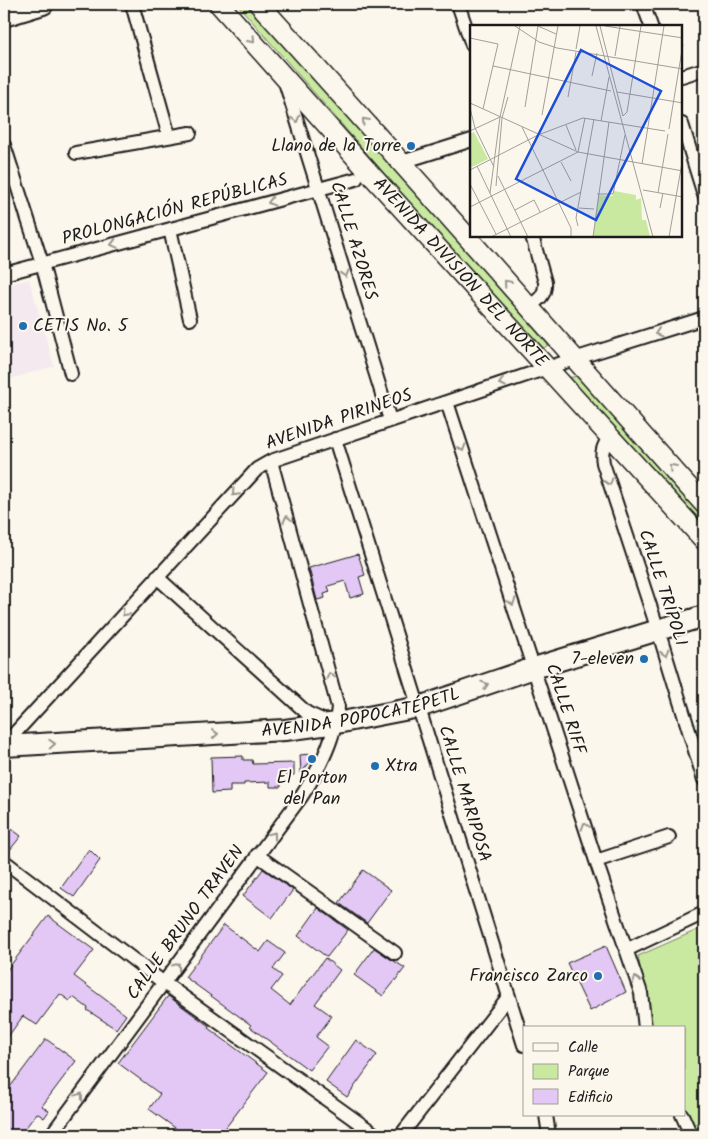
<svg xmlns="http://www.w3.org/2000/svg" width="708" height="1139" font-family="Kalam,sans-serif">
<rect width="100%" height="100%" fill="#fbf7ec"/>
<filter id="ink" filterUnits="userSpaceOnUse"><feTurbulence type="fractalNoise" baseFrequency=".02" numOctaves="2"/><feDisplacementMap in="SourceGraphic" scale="10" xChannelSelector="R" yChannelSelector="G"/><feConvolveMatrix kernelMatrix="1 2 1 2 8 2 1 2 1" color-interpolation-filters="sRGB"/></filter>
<g filter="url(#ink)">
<path fill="#f4e9ef" d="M29,279l25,87 -50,15v-95z"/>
<path fill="#cae9a0" stroke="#73825e" d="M237,4h7l39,35 265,306 -8,6 -16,-17z
M579,376l125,136v19l-138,-153z
M704,927v208h-8l-12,-28v-79h-33l-13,-72z"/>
<path fill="#e3c8f6" stroke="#1c1c1c" d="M358,554l7,21 -6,2 5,17 -14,4 -5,-17 -17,5 2,6 -6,2 1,4 -8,2 -8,-32z
M310,754v8l-9,11 -1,-18z
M243,756v4h9l1,4 41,-1v12h-14l1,12h-11v-5l-26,1v2h-14v7l-18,1 -1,-36z
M4,826l4,3 1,-2 12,9 -12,15 -5,-4z
M89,849l11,11 -26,37 -13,-9z
M263,869l30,21 -21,28 -29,-22z
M363,870l28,20 -24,33 -28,-20z
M318,908l30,22 -21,27 -29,-21z
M48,916l46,34 -20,26 52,39 -10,14 -29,-19 1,-2 -15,-11 -3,4 -10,-7 -23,31 -14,-9 -19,26v-68z
M224,925l36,27 8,-11 17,12 -12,16 9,7 -11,14 19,15 35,-47 15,12 -25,34 17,12 -16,21 12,9 -19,24 -59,-43 1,-2 -66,-48z
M606,946l20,46 -36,19 -23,-48z
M374,948l31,20 -22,28 -29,-21z
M168,996l41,30 -1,2 60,44 -48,63h-35l-36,-26 11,-15 -42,-31z
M46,1039l30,22 -34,45 7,5 -5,7 -7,-5 -17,22h-16v-40z
M356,1040l21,15 -30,42 -21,-15z"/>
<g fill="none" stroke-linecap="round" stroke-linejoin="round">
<defs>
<path id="minor" d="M132,4l37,132
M458,4l14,41
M643,4l8,22
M682,76l22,-7
M285,82l105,338
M682,124l22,71
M4,145l38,118 29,111
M76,153l114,-20
M402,162l70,-22
M170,229l20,90
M4,274l352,-95
M528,307c11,-7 18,-12 17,-25l-13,-46
M447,402l149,459 45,132 4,35
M610,437c-7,9 -9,14 -7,26l55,167 46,150
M335,439l189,606
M157,577l150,136 20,9
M4,745l253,-276 14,-8 303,-102 130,-41
M257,855l138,98
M4,861l160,122 212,152
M596,861l73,-24
M626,950l78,-37
M546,1115l3,20
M682,1115l9,20
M51,1135l250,-338c18,-27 34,-57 37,-90l-67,-246
M401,1135l108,-139"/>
<g id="secondary">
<path id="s1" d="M219,4l155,174 330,362"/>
<path d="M259,4c150,165 296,334 445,500"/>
</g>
<g id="primary">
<path d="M4,16l39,-12"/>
<path id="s2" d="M4,746l281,-16 52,-7 82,-16 115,-39 170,-52"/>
</g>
</defs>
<use href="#minor" stroke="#1c1c1c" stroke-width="16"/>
<use href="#secondary" stroke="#1c1c1c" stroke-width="22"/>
<use href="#primary" stroke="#1c1c1c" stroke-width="24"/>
<use href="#minor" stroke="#fbf7ec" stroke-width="12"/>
<use href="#secondary" stroke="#fbf7ec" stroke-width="19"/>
<use href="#primary" stroke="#fbf7ec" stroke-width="20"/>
</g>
<defs><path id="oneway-chevron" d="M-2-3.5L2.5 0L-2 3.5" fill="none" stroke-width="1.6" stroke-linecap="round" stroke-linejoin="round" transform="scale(1.25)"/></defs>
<g stroke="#97948e">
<use href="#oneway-chevron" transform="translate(252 40) rotate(48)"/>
<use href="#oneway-chevron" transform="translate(296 119) rotate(73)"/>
<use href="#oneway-chevron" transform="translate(365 121) rotate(-132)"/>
<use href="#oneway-chevron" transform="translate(271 202) rotate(165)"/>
<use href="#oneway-chevron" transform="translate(114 244) rotate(165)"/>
<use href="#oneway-chevron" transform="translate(345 274) rotate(73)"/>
<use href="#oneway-chevron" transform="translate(507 283) rotate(-131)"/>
<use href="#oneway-chevron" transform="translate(658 333) rotate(162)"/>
<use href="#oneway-chevron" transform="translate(502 383) rotate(161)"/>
<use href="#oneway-chevron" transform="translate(462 448) rotate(72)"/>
<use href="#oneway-chevron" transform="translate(672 467) rotate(-132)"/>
<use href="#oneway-chevron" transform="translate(609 482) rotate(72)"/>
<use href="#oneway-chevron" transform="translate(235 493) rotate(133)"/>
<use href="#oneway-chevron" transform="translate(287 519) rotate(-105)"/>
<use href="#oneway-chevron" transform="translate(512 602) rotate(72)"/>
<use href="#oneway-chevron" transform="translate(125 613) rotate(132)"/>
<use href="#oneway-chevron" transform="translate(665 653) rotate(73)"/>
<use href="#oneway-chevron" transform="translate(330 676) rotate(-105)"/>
<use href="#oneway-chevron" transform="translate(485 685) rotate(-19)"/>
<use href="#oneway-chevron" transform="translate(215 734) rotate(-3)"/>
<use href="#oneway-chevron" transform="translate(52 744) rotate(-3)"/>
<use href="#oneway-chevron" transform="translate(585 826) rotate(-108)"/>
<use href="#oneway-chevron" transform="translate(273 835) rotate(-53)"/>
<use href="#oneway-chevron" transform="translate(177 966) rotate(-54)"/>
<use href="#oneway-chevron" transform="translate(636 980) rotate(-109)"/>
<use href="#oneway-chevron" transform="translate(80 1096) rotate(-53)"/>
</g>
</g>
<g fill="#1f6fb2" stroke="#fbf7ec" stroke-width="2">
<circle cx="411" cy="146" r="5"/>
<circle cx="23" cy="326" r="5"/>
<circle cx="644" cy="659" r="5"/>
<circle cx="312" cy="759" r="5"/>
<circle cx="375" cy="766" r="5"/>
<circle cx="598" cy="976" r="5"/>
</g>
<g text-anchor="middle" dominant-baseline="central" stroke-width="4" stroke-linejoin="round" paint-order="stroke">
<g font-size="18" fill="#1c1c1c" stroke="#fbf7ec" text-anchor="end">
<text x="401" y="146">Llano de la Torre</text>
<text x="33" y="326" text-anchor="start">CETIS No. 5</text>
<text x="634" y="659">7-eleven</text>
<text x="385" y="766" text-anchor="start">Xtra</text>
<text x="312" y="778" text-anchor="middle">El Porton<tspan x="312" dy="21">del Pan</tspan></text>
<text x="588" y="976">Francisco Zarco</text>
</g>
<g font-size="18" fill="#1c1c1c" stroke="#fbf7ec">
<text transform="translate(175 210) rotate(-15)">PROLONGACIÓN REPÚBLICAS</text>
<text transform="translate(353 241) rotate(73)">CALLE AZORES</text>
<text stroke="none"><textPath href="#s1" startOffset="361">AVENIDA DIVISIÓN DEL NORTE</textPath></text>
<text transform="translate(339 420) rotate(-19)">AVENIDA PIRINEOS</text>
<text transform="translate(662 588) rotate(72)">CALLE TRÍPOLI</text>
<text transform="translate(565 709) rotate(72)">CALLE RIFF</text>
<text stroke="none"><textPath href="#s2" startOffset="359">AVENIDA POPOCATÉPETL</textPath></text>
<text transform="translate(464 794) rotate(73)">CALLE MARIPOSA</text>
<text transform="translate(186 923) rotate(-54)">CALLE BRUNO TRAVEN</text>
</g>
</g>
<g transform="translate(470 25)">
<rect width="212" height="212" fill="#fbf7ec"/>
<path d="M4,107l14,27 -18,9v-34zM144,166l22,4v5l5,-2 1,22h4l4,17h-57l5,-42 15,1z" fill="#cae9a0"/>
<path fill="none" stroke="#a29f99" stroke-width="1" d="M45,1l24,16 18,6 126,21M68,1l18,8M126,1l57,211M130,1l23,90M135,1l78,12M0,13l28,6 -15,65M106,24l4,-23M145,31l5,-30M23,41l118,25M122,51l5,-23M147,67l66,11M98,72l8,-45M0,78l108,49 105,19M55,82l13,-81M0,83l5,20 19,39M72,90l16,-89M153,91l4,-4 14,-86M131,96l8,-44M96,100l10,25M52,102l49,101v9M199,104l14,-85M0,106l30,-14M108,127l7,-34M91,137l10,19M172,139l22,-138M7,141l34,71M0,145l68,-35 45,-17 82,13M28,151l30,61M0,159l26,50M26,161l6,-68 6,-21M173,165l40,7M20,168l10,-76 20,-91M188,168l10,-59M127,169h16l12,-59M0,182l108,-55M109,183l15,1M190,183l3,-15M45,185l19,-10 6,12M108,201l-2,-8 18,-99M21,212l90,-45M123,212l16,-115M199,212l14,-80"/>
<path fill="#1d4ed8" fill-opacity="0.15" stroke="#1d4ed8" stroke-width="2.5" d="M111,25l80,41 -65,129 -80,-41z"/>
<rect width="212" height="212" fill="none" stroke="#1c1c1c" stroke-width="2.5"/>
</g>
<rect width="708" height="1139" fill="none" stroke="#fbf7ec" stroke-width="20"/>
<rect x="10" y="10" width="688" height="1119" fill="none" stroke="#1c1c1c" stroke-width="2" filter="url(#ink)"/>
<rect x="523" y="1026" width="162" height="90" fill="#fbf7ec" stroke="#a29f99"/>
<rect x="533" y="1043" width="25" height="8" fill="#fbf7ec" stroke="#a29f99"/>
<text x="568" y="1052" font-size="15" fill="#1c1c1c">Calle</text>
<rect x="533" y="1064" width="25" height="15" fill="#cae9a0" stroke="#a29f99"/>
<text x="568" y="1076" font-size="15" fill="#1c1c1c">Parque</text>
<rect x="533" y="1089" width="25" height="15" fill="#e3c8f6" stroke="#a29f99"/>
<text x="568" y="1102" font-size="15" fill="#1c1c1c">Edificio</text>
</svg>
